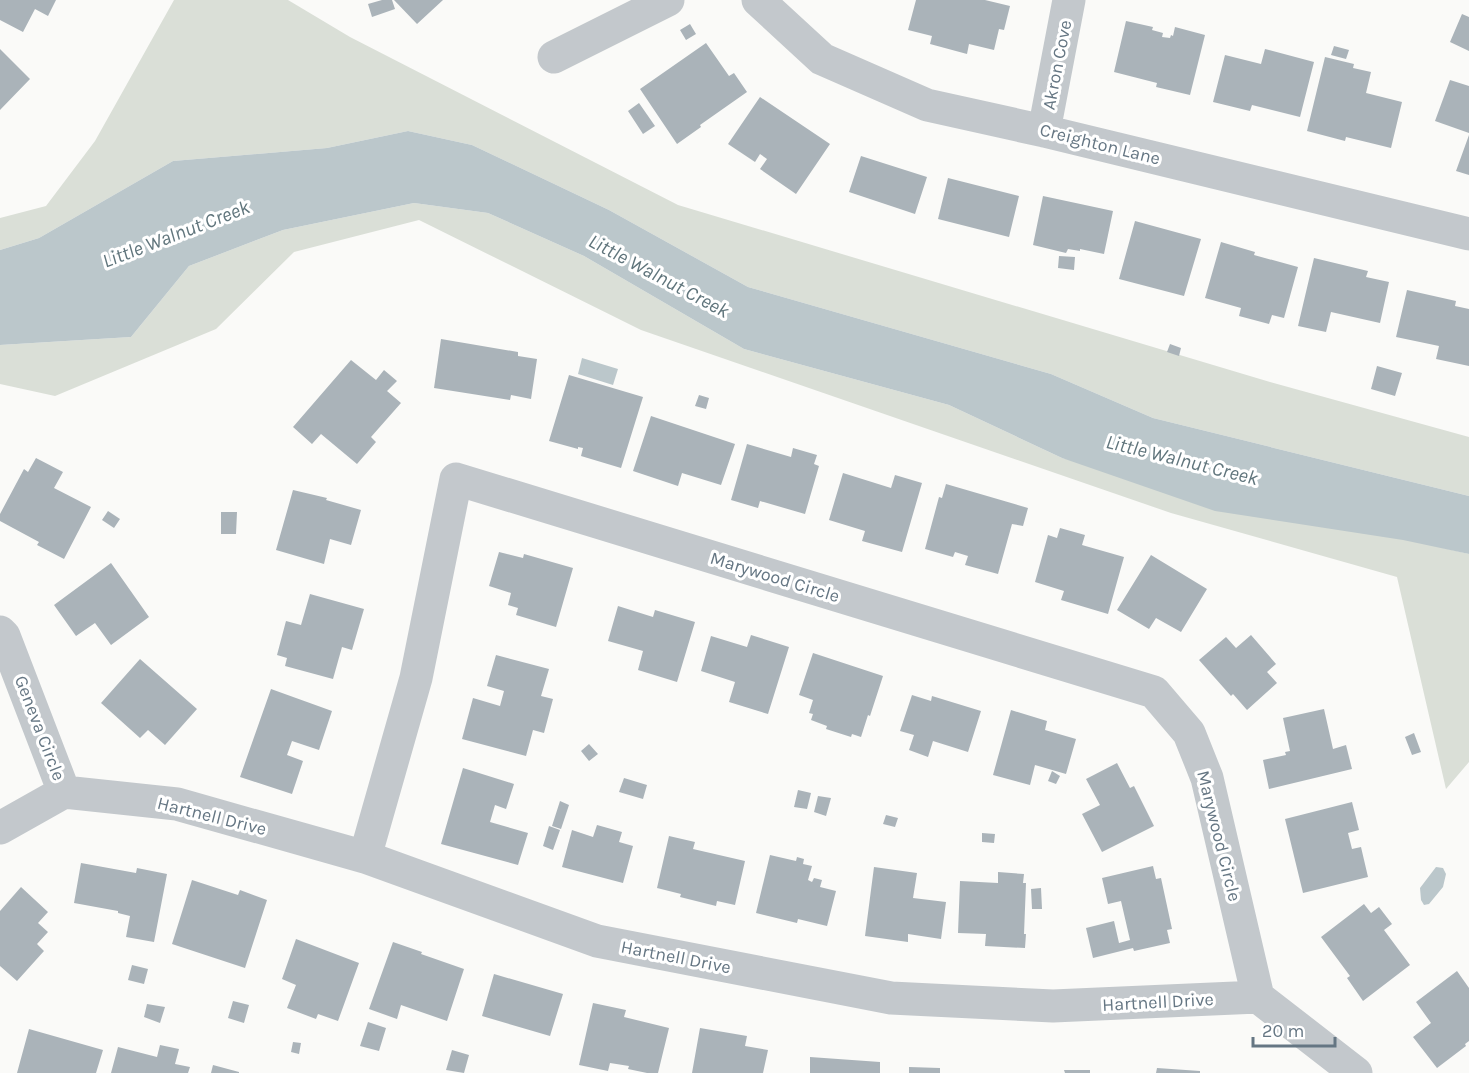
<svg xmlns="http://www.w3.org/2000/svg" width="1469" height="1073" font-family="Karla,sans-serif">
<rect width="100%" height="100%" fill="#fafaf8"/>
<path fill="#dadfd7" d="M174,0h114l62,37 328,168 592,177 199,55v59l-316,-78 -102,-44 -303,-87 -139,-77 -137,-65 -64,-14 -81,17 -154,13 -134,77 -39,12v-32l46,-12 49,-65z
M414,203l74,10 96,43 160,93 205,56 113,53 407,96v208l-23,27 -49,-212 -226,-64 -530,-183 -222,-110 -125,32 -78,77 -161,67 -55,-12v-39l131,-8 58,-71 94,-36z"/>
<path fill="#bbc7cb" d="M408,131l64,14 137,65 139,77 303,87 102,44 316,78v58l-66,-14 -188,-29 -153,-53 -113,-53 -205,-56 -160,-93 -96,-43 -74,-10 -131,27 -94,36 -58,71 -131,8v-95l39,-12 134,-77 154,-13z
M582,358l36,11 -5,16 -35,-11z
M1436,867l7,1 3,6 -3,13 -14,17 -5,1 -3,-5 -1,-12z"/>
<path fill="#aab3b9" d="M0,0h56l-8,16 -13,-7 -12,23 -23,-12z
M382,0h10l3,9 -23,8 -4,-13z
M394,0h49l-26,24z
M916,0h69l25,6 -6,24 -5,-1 -5,21 -25,-6 -2,10 -37,-10 2,-8 -24,-6z
M1462,14l7,3v34l-19,-9z
M1126,21l27,6 -1,3 11,3 -1,4 8,1 1,-3 2,1 2,-9 30,8 -15,60 -34,-8 1,-4 -43,-11z
M690,24l6,10 -10,6 -6,-10z
M706,43l23,33 5,-3 13,19 -47,33 1,2 -24,17 -37,-55z
M1334,46l15,4 -3,9 -15,-4z
M0,49l30,30 -30,31z
M1265,49l49,13 -14,55 -48,-12 -2,6 -37,-9 12,-47 36,9z
M1325,57l29,7 -1,4 18,4 -5,21 36,9 -11,46 -45,-11 -1,4 -38,-10z
M1450,80l19,6v47l-34,-12z
M760,97l70,47 -34,50 -36,-25 7,-10 -7,-5 -5,8 -27,-18z
M639,103l16,23 -12,8 -15,-23z
M1469,135v40l-13,-4z
M861,156l66,21 -12,37 -66,-22z
M948,178l71,18 -10,41 -71,-18z
M1043,196l70,15 -9,43 -24,-5v2l-12,-2 -2,4 -33,-8z
M1135,221l66,18 -17,57 -65,-17z
M1221,242l34,10 -1,3 44,12 -14,51 -12,-3 -3,9 -30,-8 2,-8 -36,-10z
M1059,256l16,1 -1,13 -16,-2z
M1314,258l54,13 -2,6 23,5 -9,41 -49,-11 -5,20 -28,-6z
M1407,290l49,11 -1,5 14,3v57l-33,-7 3,-13 -43,-9z
M441,339l77,13v4l19,3 -6,40 -20,-4 -1,5 -76,-12z
M1170,344l11,4 -2,8 -12,-4z
M351,360l25,20 8,-10 13,11 -10,10 14,12 -30,34 5,5 -19,22 -36,-30 -9,10 -19,-17z
M1377,366l25,7 -7,23 -24,-7z
M569,375l74,22 -22,71 -40,-12 2,-8 -5,-1v2l-29,-8z
M699,395l10,3 -3,11 -11,-3z
M651,416l84,28 -14,41 -39,-12 -4,13 -45,-15z
M747,444l44,13 2,-9 24,7 -3,9 5,2 -14,48 -45,-13 -2,7 -27,-8z
M36,458l27,14 -9,16 37,19 -27,52 -27,-14 2,-3 -39,-21v-7l24,-45 4,3z
M843,473l48,15 4,-13 27,8 -20,69 -40,-11 3,-10 -36,-11z
M946,484l82,24 -5,18 -11,-2 -14,50 -33,-9 3,-9 -13,-4 -2,5 -28,-8 14,-52 3,1z
M293,490l34,8 -1,2 35,10 -10,35 -21,-6 -6,25 -48,-14z
M108,511l12,8 -6,9 -12,-8z
M221,512h16l-1,22h-15z
M1060,528l25,7 -3,10 42,12 -16,57 -47,-14 3,-9 -29,-9 13,-47 9,3z
M499,552l24,6 1,-4 49,14 -17,59 -40,-12 2,-7 -10,-3 3,-12 -22,-7z
M1151,555l56,34 -26,43 -25,-14 -7,11 -32,-19z
M111,563l38,54 -38,28 -16,-22 -19,13 -22,-31z
M310,594l54,15 -12,41 -10,-3 -9,32 -48,-13 2,-8 -10,-3 9,-34 15,4z
M618,606l35,11 2,-7 40,12 -18,60 -39,-12 5,-19 -35,-10z
M751,635l38,12 -21,67 -39,-12 6,-20 -34,-11 10,-35 36,11z
M1251,635l25,29 -9,8 10,11 -30,27 -14,-16 -2,2 -32,-36 27,-23 10,11z
M813,653l70,23 -13,40 -2,-1 -7,22 -9,-3 -1,3 -25,-8 1,-3 -16,-6 2,-6 -4,-1 4,-13 -14,-5z
M496,655l53,14 -8,27 12,3 -9,34 -11,-3 -7,26 -64,-17 11,-41 27,8 4,-15 -17,-5z
M140,659l57,50 -32,36 -17,-15 -8,8 -39,-35z
M271,689l61,22 -13,39 -27,-9 -5,14 16,6 -11,33 -52,-17z
M912,695l19,6 1,-5 49,15 -13,41 -35,-11 -5,16 -19,-7 5,-15 -14,-4z
M1324,709l9,40 13,-4 6,24 -83,20 -6,-29 23,-5 -1,-3 5,-1 -7,-33z
M1011,710l36,11 -2,9 31,9 -10,35 -31,-9 -5,20 -37,-10z
M1414,733l7,19 -9,3 -7,-18z
M589,744l9,10 -9,7 -8,-10z
M1117,763l13,25 4,-2 20,40 -52,26 -20,-38 18,-9 -14,-26z
M463,768l51,16 -8,25 -11,-4 -5,17 38,11 -10,32 -77,-21z
M1052,771l8,5 -4,8 -8,-3z
M624,778l23,7 -4,14 -24,-7z
M798,790l13,3 -4,16 -13,-2z
M818,796l13,2 -5,18 -12,-4z
M560,801l9,4 -8,24 -9,-3z
M1352,802l7,28 -11,3 4,16 9,-2 7,30 -65,16 -18,-74z
M886,815l12,3 -3,9 -12,-3z
M597,825l25,7 -3,10 14,4 -10,37 -61,-16 10,-37 21,7z
M549,826l11,4 -7,20 -10,-4z
M982,833l13,1 -1,9 -12,-1z
M669,836l26,6 -2,7 52,12 -10,44 -18,-4 -1,5 -36,-9 1,-3 -24,-6z
M770,855l26,6 1,-4 7,2 -1,5 9,2 -4,14 4,2 2,-4 8,2 -2,7 16,4 -9,35 -29,-7 -1,4 -41,-10z
M81,863l55,10 1,-5 30,6 -13,68 -28,-5 4,-21 -12,-3v-2l-44,-8z
M1153,866l3,13 5,-1 11,51 -5,1 3,13 -36,8 -1,-3 -40,10 -7,-30 28,-7 5,22 11,-3 -9,-39 -13,3 -6,-26z
M874,867l43,6 -4,25 33,4 -5,37 -33,-5v8l-43,-6z
M998,872l26,2 -1,9h3l-2,51h2l-1,14 -40,-2 1,-12 -28,-1 2,-52 38,2z
M192,880l46,15 2,-5 27,10 -22,68 -73,-24z
M21,887l27,25 -10,11 10,9 -11,12 7,7 -27,30 -17,-15v-55z
M1041,888l1,21h-10l-1,-20z
M1364,904l7,9 8,-6 13,17 -8,6 26,35 -47,36 -16,-23 3,-2 -29,-39z
M296,939l63,24 -21,58 -20,-7 -2,5 -29,-11 9,-23 -14,-6z
M393,942l29,10 -1,2 43,15 -17,52 -46,-16 -4,14 -28,-10z
M132,965l16,4 -4,15 -16,-4z
M1457,971l12,17v53l-4,3 1,2 -29,22 -24,-31 18,-14 -15,-21z
M494,974l69,20 -13,42 -68,-20z
M233,1001l16,4 -5,18 -16,-5z
M593,1003l33,7 -2,7 45,11 -11,45h-11l-19,-4 1,-3 -19,-3 -2,8 -29,-6z
M147,1004l18,3 -5,16 -16,-6z
M368,1022l18,6 -7,23 -19,-5z
M700,1028l47,8 -2,10 23,4 -5,23h-71z
M29,1029l74,21 -7,23h-79z
M293,1042l8,1 -2,11 -8,-2z
M160,1045l19,4 -4,15 15,3 -2,6h-77l7,-26 39,10z
M452,1050l17,5 -5,18 -18,-3z
M810,1057l70,5v11h-70z
M213,1065l26,7v1h-28z
M909,1067l31,1v5h-31z
M1157,1068l43,3v2h-44z
M1064,1070h26v3h-25z"/>
<g fill="none" stroke-linecap="round" stroke-linejoin="round">
<path stroke="#c3c8cc" stroke-width="33" d="M758,0l64,59 105,46 117,26 425,103
M554,57l114,-57
M1044,131l25,-131
M0,632l4,4 60,156
M0,828l64,-36 113,12 188,53 232,84 294,57 162,8 205,-9 98,76
M365,857l51,-179 40,-199 698,213 35,41 18,45 51,219"/>
</g>
<g text-anchor="middle" dominant-baseline="central" stroke-width="6" stroke-linejoin="round" paint-order="stroke">
<g font-size="18" fill="#657683" stroke="#fff">
<text transform="translate(1057 65) rotate(-79)">Akron Cove</text>
<text transform="translate(1100 144) rotate(14)">Creighton Lane</text>
<text transform="translate(775 577) rotate(17)">Marywood Circle</text>
<text transform="translate(40 728) rotate(69)">Geneva Circle</text>
<text transform="translate(212 816) rotate(14)">Hartnell Drive</text>
<text transform="translate(1219 836) rotate(76)">Marywood Circle</text>
<text transform="translate(676 957) rotate(11)">Hartnell Drive</text>
<text transform="translate(1158 1002) rotate(-3)">Hartnell Drive</text>
</g>
<g font-size="20" font-style="italic" fill="#60757c" stroke="#fff">
<text transform="translate(176 234) rotate(-21)">Little Walnut Creek</text>
<text transform="translate(659 276) rotate(28)">Little Walnut Creek</text>
<text transform="translate(1182 460) rotate(14)">Little Walnut Creek</text>
</g>
</g>
<path d="M1253 1037v9h82v-9" fill="none" stroke="#657683" stroke-width="3"/>
<text x="1262" y="1037" font-size="18" fill="#657683" stroke="#ffffff" stroke-width="4.5" paint-order="stroke">20 m</text>
</svg>
